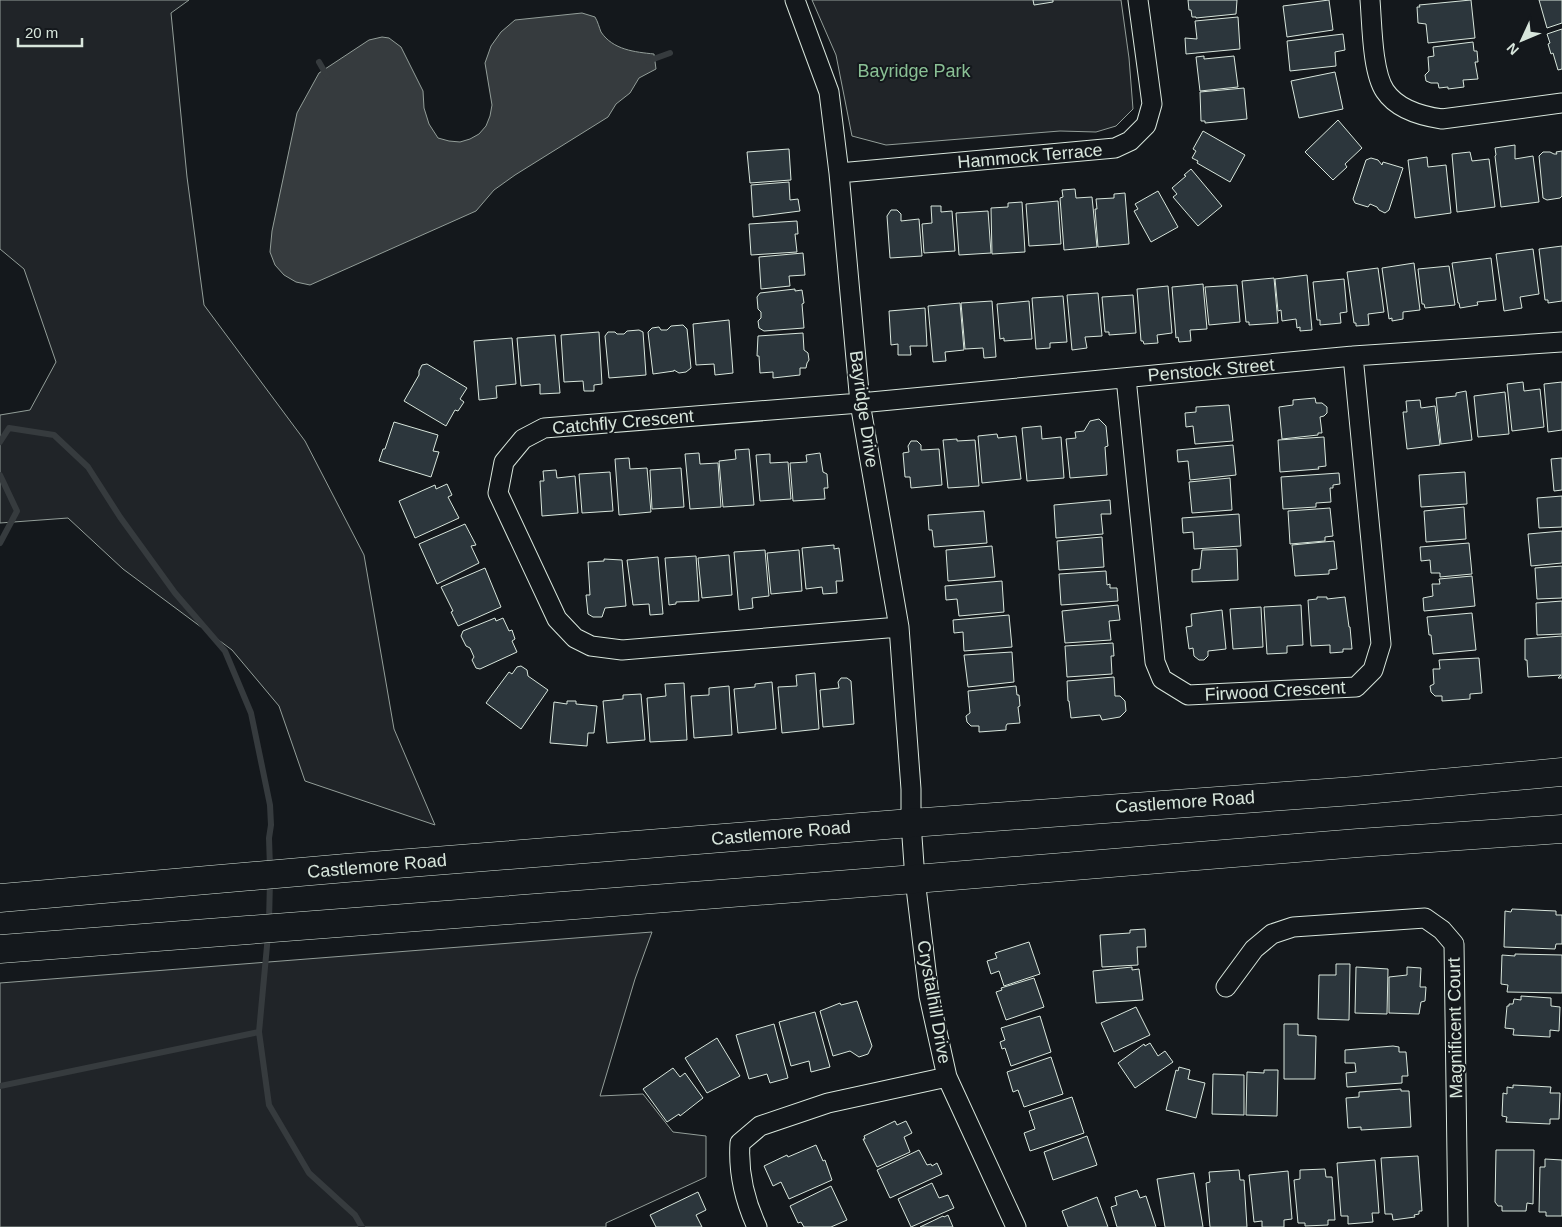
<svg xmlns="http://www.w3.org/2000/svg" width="1562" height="1227" font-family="Arial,sans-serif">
<rect width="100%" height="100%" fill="#14181c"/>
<path fill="#202428" stroke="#939e99" d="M0,0h189l-18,13 16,164 17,128 101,136 59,114 30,174 41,96 -130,-44 -26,-75 -47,-56 -109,-81 -55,-51 -68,5v-108l30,-5 26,-48 -32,-93 -24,-20z
M812,0h309l8,58 4,51 -17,17 -20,6 -36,-1 -174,14 -34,-9 -16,-81z
M652,932l-17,47 -35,117 43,-2 30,38 33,4v41l-100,46v4h-606v-244z"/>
<path fill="#363b3e" stroke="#939e99" d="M582,13l13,4c3,5 4,10 6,15 12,18 34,20 53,22l2,15 -17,9 -9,15 -14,11 -8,13 -93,58 -21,15 -18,21 -166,74 -14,-3 -12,-7 -9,-10 -5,-13 2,-21 25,-118 22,-40 50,-33 13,-3 7,1 12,9 22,44 1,17 5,16 9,14 11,3 11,1 10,-3 9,-5 7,-8 4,-10 2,-11 -7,-42 6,-17 10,-14 14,-12z"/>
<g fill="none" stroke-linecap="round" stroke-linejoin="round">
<path stroke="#363b3e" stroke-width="6" d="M648,61l22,-8
M319,62l8,14
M0,442l9,-14 45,7 34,32 32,50 55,76 50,58 26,62 19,92 1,20 -2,13 1,30
M0,475l17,36 -17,32
M269,922l1,-42
M268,935l-9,97 10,73 40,68 46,42 7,12
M0,1086l259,-54"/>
</g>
<path fill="#2c363c" stroke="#d8e6dc" d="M1033,0h20v2l-19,3z
M1188,0h49l-1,14 -40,4v-1h-4l-1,-7h-2z
M1329,0l4,30 -46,7 -4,-31z
M1471,0l4,38 -47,5 -2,-19 -8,-1 -1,-16h3l-1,-2z
M1539,0h23v23l-15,5z
M1238,17l2,32 -54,5 -1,-16 12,1 -2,-18z
M1562,29v40l-4,1 -5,-17 -2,1 -3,-10 2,-1 -3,-9z
M1343,34l2,16 -10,2 1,14 -46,5 -3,-30z
M1473,42l1,9h3l1,11h-3l3,17 -15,1 1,7 -16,2v-2l-9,1 -1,-5h-7l-5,-2 -1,-6 4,-4 -1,-14 6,-1 -1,-9z
M1204,56v3l30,-3 4,31 -38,4 -4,-34z
M1335,72l8,37 -44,9 -8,-37z
M1244,88l3,31 -42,4v-2h-4l-1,-29z
M1338,120l24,28 -17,16 2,3 -14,13 -28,-28z
M1203,131l42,24 -15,27 -33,-19 1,-2 -6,-3 4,-7 -3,-2z
M1515,145v14l18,-3 6,46 -38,5 -6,-51 1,-1 -1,-7z
M789,149l2,31 -41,3 -3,-31z
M1562,151v45l-2,2 -13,2 -4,-2 -4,-42 4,-4h7l4,2h3l-1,-2z
M1470,152l2,9 17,-2 6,48 -38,5 -5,-58z
M1427,157l1,10 18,-2 5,48 -36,5 -7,-58z
M1371,158l7,2 4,5 1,-3 20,6 -14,42 -4,3 -6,-3 -2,-3 -7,-3 -2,3 -13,-4 -2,-4 13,-39z
M1191,169l31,37 -24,20 -25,-29 4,-3 -5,-6 14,-12 -2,-1z
M789,182l1,18 8,-1 2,12 -47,6 -2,-32z
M1075,189l1,9 16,-1 5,50 -33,3 -4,-52 3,-1 -1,-7z
M1158,191l20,36 -27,15 -17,-31 4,-2 -3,-5z
M1125,193l4,51 -31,3 -3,-38h2l-1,-10 18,-1v-4z
M1058,201l3,43 -32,2 -3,-42z
M1022,202l3,50 -33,2 -1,-46 17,-1v-4z
M931,206h10v6l11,-1 3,40 -31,2 -2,-29 10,-1z
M891,210h6l4,4v7l18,-2 3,37 -32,2 -3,-42z
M988,211l3,42 -32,2 -3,-42z
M797,221l1,13h-3l2,18 -46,3 -2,-31z
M1562,246v55l-14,2v-3h-3l-6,-51z
M1533,249l6,45 -19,3 2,11 -18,3 -8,-57z
M803,253l2,22 -16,1 1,10 -29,3 -2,-32z
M1491,258l5,42 -19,2 1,3 -18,3 -1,-5h-1l-6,-40z
M1414,263l6,47 -17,2v7l-11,2v-3l-3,1 -7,-51z
M1449,266l6,39 -30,3 -1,-4h-2l-4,-35z
M1378,268l6,44 -16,2 1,11 -13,1v-3h-2l-7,-51z
M1307,275l5,55 -12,1v-4l-3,1 -1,-9 -14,2 -1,-11 -3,1 -3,-32z
M1274,278l4,45 -29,2v-3h-3l-4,-41z
M1344,279l3,33 -7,1 1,10 -21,2v-5h-3l-4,-38z
M1203,284l4,45 -17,1 1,11 -12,1 -1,-5 -2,1 -4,-51z
M1237,285l3,37 -31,3 -4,-38z
M1168,286l4,47 -15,2 1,8 -14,1 -1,-3h-2l-4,-52z
M795,289v2l7,-1 2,13 -2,1 2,24 -40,3 -5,-3 -1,-7 3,-3v-6l-3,-3 -1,-12 3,-4z
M1098,293l4,43 -17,1 2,11 -15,2 -5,-55z
M1133,295l3,38 -27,2v-3h-4l-3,-35z
M1063,296l4,46 -17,1v5l-14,1 -4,-51z
M992,301l4,56 -12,1 -1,-10 -18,1 -4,-46z
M1029,301l3,38 -28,2v-3l-4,1 -3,-35z
M960,303l4,47 -19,2 1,9 -13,1 -5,-56z
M925,308l2,38h-17l1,9h-13v-11l-7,1 -2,-34z
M729,320l4,53 -18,2 -1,-11 -18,1 -3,-41z
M683,325l4,4 4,39 -5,4 -7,1 -5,-3v1l-21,3 -5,-42 4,-4 7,-1 2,3h6l4,-4z
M639,330l4,2 3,43 -37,3 -4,-42 3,-4h7l2,2h7l3,-3z
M599,332l3,52 -8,1v6h-10l-1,-10 -19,1 -3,-47z
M803,333l1,17 4,3 1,7 -2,3 -1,5h-6v7l-27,3v-6l-13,1 -1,-17h-2l1,-20z
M555,335l5,58 -20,1v-10l-19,2 -4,-48z
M512,338l4,46 -20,2 1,12 -18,2 -5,-59z
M427,364l40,24 -7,11 4,3 -6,9 -3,-1 -9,16 -42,-25 15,-26v-4l3,-6z
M1523,382l1,9 16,-2 4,38 -32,4 -5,-47z
M1562,382v48l-14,2 -4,-48z
M1466,391l6,49 -31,4 -5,-46 20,-2v-3z
M1505,392l4,42 -31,3 -4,-41z
M1315,398l1,5h6l5,4v6l-3,3 -4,1 2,16h-4v2l-36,4 -3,-32 14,-2v-5z
M1420,400l1,8 14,-2 5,39 -33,4 -4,-37h4l-1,-11z
M1229,405l4,36 -38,3 -2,-18 -7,1 -1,-14 11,-1v-5z
M1099,419l7,7 2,20 -3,1 2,28 -37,3 -4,-39 10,-1 -1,-6 9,-1 6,-10z
M394,422l44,13 -5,16 6,1 -8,25 -52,-16 4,-12h2z
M1041,426l1,13 19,-2 3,41 -37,3 -5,-53z
M997,434l1,4 18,-2 5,43 -39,4 -4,-47z
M1324,437l2,29 -8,1 1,2 -39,3 -2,-32z
M957,439v2l18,-1 4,46 -31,2 -5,-48z
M911,441h6l4,4v5l18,-1 3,36 -31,3 -1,-11h-5l-2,-24 6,-1 -1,-6z
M1233,445l3,30 -46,5 -2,-19 -10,1 -1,-12z
M749,449l5,56 -31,2 -4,-46 17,-2 -1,-9z
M699,453l1,11 18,-1 3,44 -31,2 -5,-55z
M820,453l3,19 4,2 1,14h-4l1,11 -32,2 -3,-38 17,-1 -1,-7z
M770,454v9l18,-1 3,37 -31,2 -4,-46z
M629,458l1,11 17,-1 4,44 -32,3 -4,-56z
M1562,458v32l-8,1 -3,-32z
M681,468l3,39 -32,2 -2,-39z
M556,470l1,8 18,-2 3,37 -36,3 -2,-35h4l-1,-10z
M610,472l3,39 -31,2 -3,-39z
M1465,472l2,32 -46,3 -2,-32z
M1339,473l1,11 -7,1v3h-3l1,14 -15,1v4l-33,2 -2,-32z
M1230,478l2,32 -40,3 -3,-31z
M447,484l5,11 -4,2 11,21 -44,20 -16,-37 36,-16 1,4z
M1562,496v31l-23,1 -2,-30z
M1110,500l1,14h-10l2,20 -47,4 -2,-33z
M1464,507l2,32 -40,3 -2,-31z
M1330,508l3,28 -8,1v4l-35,3 -2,-33z
M984,511l3,32 -53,4 -2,-17h-3l-1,-15z
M1239,514l2,32 -47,3 -1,-17 -10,1 -1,-15z
M465,524l11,21 -5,1 8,17 -42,21 -18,-40z
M1562,531v32l-31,3 -3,-32z
M1102,537l2,30 -45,3 -2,-29z
M1334,541l3,28 -8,1v4l-34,2 -3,-31z
M1469,543l3,31 -32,3v-4h-9l-1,-13 -9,1 -1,-14z
M834,545v4l5,-1 4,33h-7l1,12 -14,1 -1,-7 -16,2 -4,-41z
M992,546l3,31 -47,4 -2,-31z
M1237,549l1,31 -46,2v-12l8,-1 2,-19z
M765,550l4,46 -17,2 1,10 -14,2 -5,-58z
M799,550l3,41 -31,3 -4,-41z
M729,555l3,40 -30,3 -4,-40z
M696,556l3,45 -23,1v2l-7,1 -4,-47z
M658,557l5,57 -13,1 -1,-11 -16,1 -6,-45z
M604,559l18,1 4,46 -21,2 -3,9h-9l-5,-3 -2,-19h4l-2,-33 16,-1z
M1562,566v32l-25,1 -2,-31z
M485,568l16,39 -43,19 -7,-14 2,-1 -12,-24z
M1106,571l1,14 3,-1v4h7l1,13 -57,4 -2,-31z
M1472,576l3,30 -51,5 -1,-13 10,-2 -1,-12h8l-1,-5z
M1002,581l2,31 -45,4 -2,-17 -11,1 -1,-14z
M1317,597h10v2l18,-2 4,30h1l2,22h-9v3l-13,1v-8l-19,1 -3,-46 9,-1z
M1562,601v33l-25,1 -1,-32z
M1118,605l2,15 -11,1 2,19 -46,3 -3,-32z
M1301,605l2,40 -16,1v7l-20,1 -3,-47z
M1261,607l2,40 -30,2 -3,-40z
M1222,610l4,39 -18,2v5l-4,4h-5l-5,-4 -1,-8 -4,1 -3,-22 6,-1 -1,-12z
M1472,613l4,37 -43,4 -2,-19h-2l-2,-18z
M1009,615l3,32 -48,4 -1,-19 -9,1 -1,-13z
M495,618l1,3 7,-3 6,13 3,-1 3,9 -3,2 5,11 -37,17 -4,-1 -4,-8 2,-3 -4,-9 -4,-2 -5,-10 2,-5z
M1562,636v42h-4l3,-3 -33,2 -1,-17h-2v-21z
M1113,643l1,13h-3l1,18 -45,3 -2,-31z
M1012,652l2,30 -46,5 -4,-32z
M1479,658l3,35 -12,1v5l-28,2v-5h-7l-4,-4 -1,-6 4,-2 -1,-15h7l-1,-9z
M521,666l6,4 1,6 20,14 -27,39 -35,-26 23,-31 3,2 5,-7z
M815,673l4,56 -37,4 -4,-46 19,-1 -1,-11z
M1114,677l1,19h5l5,5 1,10 -6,6 -18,3 -2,-5 -29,3 -2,-17h-1l-1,-20z
M841,678h6l4,3 3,43 -31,3 -3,-37 19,-2 -1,-6z
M772,682l4,47 -38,4 -4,-44 21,-2v-3z
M684,683l3,57 -37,2 -3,-44 19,-2 -1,-12z
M729,686l3,49 -38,3 -3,-42 18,-1v-7z
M1016,686l1,9h2l1,11 -2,1 2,16 -13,1 -1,2v4l-27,2v-6h-8l-4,-4 -1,-6 4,-3 -2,-22z
M641,694l4,46 -38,3 -4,-42 20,-2v-4z
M567,701h9v3l21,2 -3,27h-6l-1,13 -37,-3 4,-41 13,2z
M1512,909l44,2v4h6v29h-6l-1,5 -51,-2 1,-36 6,1z
M1145,929l1,18h-9l1,18 -36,2 -2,-32 30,-2v-3z
M1029,942l11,32 -36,12 -5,-15 -8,3 -4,-13 10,-3 -2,-5z
M1515,954l47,1v38l-55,-1 1,-7 -7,-1 1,-29 13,1z
M1336,964h14l-1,56 -31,-1 1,-44h17z
M1132,967v3l7,-1 4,31 -47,3 -3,-32z
M1356,967l32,2 -1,45 -32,-1z
M1407,967l14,1 -1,19h6l-1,14 -4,1 -2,12 -30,-1v-36l18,-2z
M1034,978l10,29 -38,13 -10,-28 6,-2 -1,-2z
M1521,996l30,2v8l9,1 -1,24 -9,-1v7l-37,-2 1,-6 -9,-1 2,-22h2v-2h4l1,-5 7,1z
M857,1001l15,45 -4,8 -9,3 -9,-6 -17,5 -13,-45 20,-8 1,2z
M1136,1007l14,28 -36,17 -13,-29z
M815,1012l15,55 -19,5 -2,-11 -18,5 -12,-44z
M1040,1016l11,36 -40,14 -6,-18 -3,1 -2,-7 5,-2 -4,-12z
M774,1024l14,54 -18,5 -3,-9 -18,5 -13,-44z
M1284,1024h14v11l18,1 -1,43h-31z
M717,1038l23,38 -33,17 -22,-35z
M1150,1043l8,13 7,-5 8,11 -38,26 -17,-25 26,-19 1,2z
M1393,1046l6,1v5h7l2,24h-6v7l-55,4 -1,-14 10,-1 -1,-9h-10v-13z
M1051,1057l12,37 -39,13 -6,-17 -5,2 -6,-20z
M1179,1067l11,3 -2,9 17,4 -9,35 -30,-8 10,-40 2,1z
M673,1068l7,9 5,-4 18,25 -23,18 -1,-2 -12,8 -24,-33z
M1264,1070h14l-1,46 -31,-1 1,-43 17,1z
M1213,1074l31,1v40l-32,-1z
M1513,1085l38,2 -1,6h10l-1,26h-9v5l-44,-2 1,-5 -5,-1 1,-23 4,1v-7l6,1z
M1401,1089v2h8l2,36 -50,3v-3l-13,1 -2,-30 13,-1v-5z
M1072,1097l12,36 -54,18 -6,-18 11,-4 -6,-18z
M895,1121l2,4 9,-4 6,12 -8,4 6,15 -33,15 -14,-28h2l-1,-3z
M1087,1136l10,29 -44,15 -9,-28z
M816,1145l7,16 2,-1 7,20 -43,19 -8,-17 -8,4 -9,-20 23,-11 1,2z
M919,1150l8,15 4,-1 1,2 5,-3 5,11 -52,24 -13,-28z
M1496,1150h38l-1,54 -6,-1 -1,8h-24v-5h-4l-3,-4z
M1418,1156l4,55h-3v3l-5,1 1,2 -22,3 -1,-6h-7l-4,-56z
M1545,1159l17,1v56h-16v-4h-7l1,-45h5z
M1375,1160l4,53h-7l1,9 -25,2v-8h-7l-4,-53z
M1325,1169l1,8h6l3,43h-7v5l-23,1v-3h-7l-4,-43 6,-1v-9z
M1239,1170l1,10h4l3,47h-37l-4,-44 4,-1 -1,-10z
M1288,1171l4,48 -8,1v7h-22v-6l-8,1 -5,-47z
M1194,1173l9,54h-38l-8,-48z
M932,1183l7,15 9,-3 6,13 -43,19 -13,-28z
M831,1186l16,34 -16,7h-27l-3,-5 -3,1 -8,-17z
M1137,1190l3,8 6,-2 10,31h-39l-6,-20 6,-2 -2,-8z
M698,1192l8,18 -10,5 6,12h-46l-6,-12z
M1097,1197l11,30h-40l-6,-16z
M948,1215l5,12h-33l23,-11 1,1z"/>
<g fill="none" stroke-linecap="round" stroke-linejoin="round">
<defs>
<path id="street" d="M795,0l34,92 10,81 21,230 39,224 12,162v34l4,56 14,117 18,81 69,150
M1370,0c2,23 2,72 15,91 12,18 36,25 57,28l120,-16
M839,173l276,-25 15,-7 16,-16 6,-21 -14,-104
M1126,378l29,284 7,17 26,16 168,-8 17,-17 8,-26 -28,-288
M899,627l-277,23 -31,-4 -16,-8 -18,-19 -59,-126 6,-31 19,-23 21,-11 316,-25 493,-47 209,-14
M1226,987l28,-38 18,-15 21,-7 132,-9 17,12 12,14 4,283
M757,1227c-13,-28 -19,-54 -17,-84l20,-17 68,-23 119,-26"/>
<path id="secondary" d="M0,898l346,-30 565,-45 443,-32 208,-19
M0,949l915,-70 443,-36 204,-14"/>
</defs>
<use href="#street" stroke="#d8e6dc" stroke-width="21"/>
<use href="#secondary" stroke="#d8e6dc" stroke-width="29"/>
<use href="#street" stroke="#14181c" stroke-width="19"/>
<use href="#secondary" stroke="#14181c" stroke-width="28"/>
</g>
<g text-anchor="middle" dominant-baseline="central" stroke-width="4" stroke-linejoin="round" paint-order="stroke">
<g font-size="18" fill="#8ac095" stroke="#14181c">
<text x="914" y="71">Bayridge Park</text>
</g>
<g font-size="18" fill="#d8e6dc" stroke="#14181c">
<text transform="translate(1030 156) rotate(-5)">Hammock Terrace</text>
<text transform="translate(1211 370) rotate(-5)">Penstock Street</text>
<text transform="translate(864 409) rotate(82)">Bayridge Drive</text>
<text transform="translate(623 422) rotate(-5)">Catchfly Crescent</text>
<text transform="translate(1275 691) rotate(-3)">Firwood Crescent</text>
<text transform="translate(1185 802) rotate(-4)">Castlemore Road</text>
<text transform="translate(781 833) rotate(-5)">Castlemore Road</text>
<text transform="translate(377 866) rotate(-5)">Castlemore Road</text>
<text transform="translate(934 1002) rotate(80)">Crystalhill Drive</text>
<text transform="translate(1455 1028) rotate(-91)">Magnificent Court</text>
</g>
</g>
<g transform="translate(1522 40) rotate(226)" stroke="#14181c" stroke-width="4" paint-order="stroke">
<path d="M0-4L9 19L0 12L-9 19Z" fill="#d8e6dc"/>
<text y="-8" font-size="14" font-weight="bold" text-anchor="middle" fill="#d8e6dc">N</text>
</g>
<path d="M18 38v8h64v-8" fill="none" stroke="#d8e6dc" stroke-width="2.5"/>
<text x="25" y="38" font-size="15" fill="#d8e6dc" stroke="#14181c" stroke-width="4" paint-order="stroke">20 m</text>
</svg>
